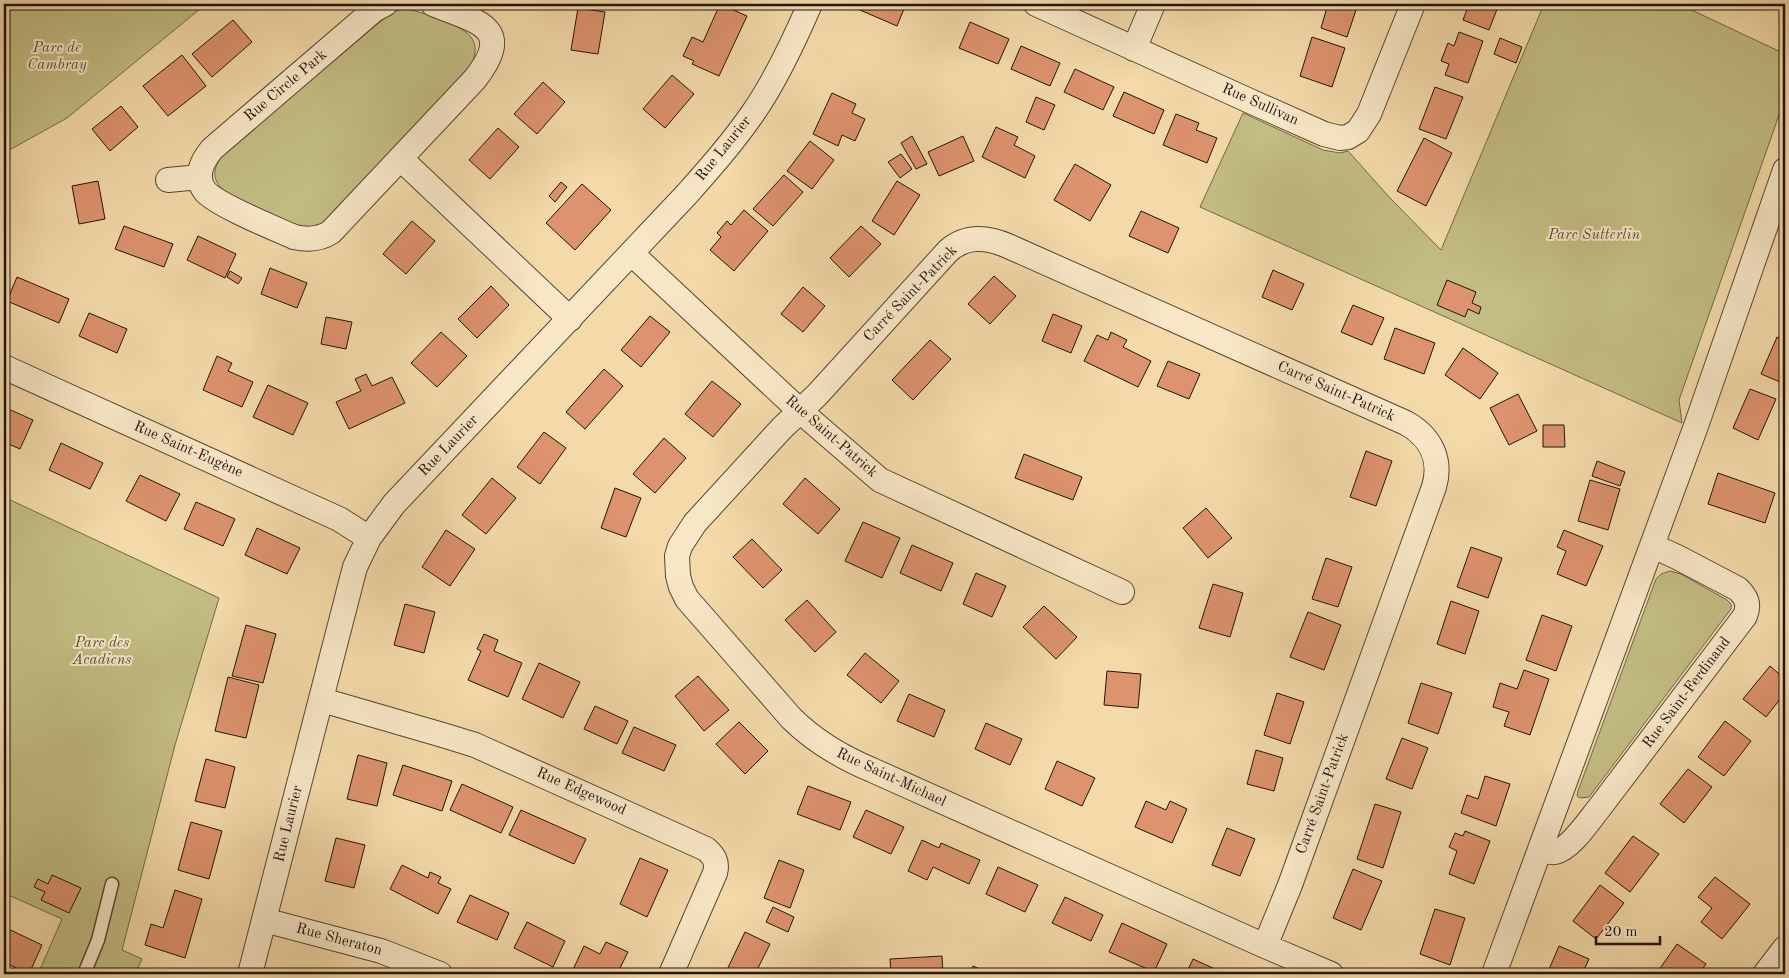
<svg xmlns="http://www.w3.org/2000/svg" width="1789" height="978" font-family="'Old Standard TT',serif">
<rect width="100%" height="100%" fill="#f4daa9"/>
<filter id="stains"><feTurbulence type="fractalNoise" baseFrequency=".004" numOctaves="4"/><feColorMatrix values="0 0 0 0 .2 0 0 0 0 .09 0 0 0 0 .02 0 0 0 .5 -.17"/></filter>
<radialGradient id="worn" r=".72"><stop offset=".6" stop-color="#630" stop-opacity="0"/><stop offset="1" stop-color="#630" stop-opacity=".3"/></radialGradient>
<path fill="#c2bd83" stroke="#706848" d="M4,4h202l-139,114 -63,35z
M1544,4h135l106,50v44l-106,302 3,23 -482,-216 43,-94 80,37 17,3 8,-2 42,47 51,52z
M406,9c12,2 23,6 35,11 24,9 44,18 29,48l-145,154c-10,5 -17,6 -27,4l-71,-33c-17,-13 -15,-25 -2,-40l162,-137 8,-5z
M4,497l215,101 -44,147 -53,205 20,9 -7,15h-97l24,-55 -58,-26z
M1670,571l11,3 46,26 4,4v5l-142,188 -9,1 -3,-2 1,-5 78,-212 5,-5z"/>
<path fill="#dd936d" stroke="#1f140c" d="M720,4l27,12 -28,60 -27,-12 2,-3 -11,-5 9,-19 11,5z
M846,4h60l-9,22z
M1328,4h30l-11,33 -26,-9z
M1469,4h30l-10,26 -26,-10z
M578,8l27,4 -7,42 -27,-4z
M233,20l19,22 -40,35 -20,-23z
M970,22l39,17 -11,25 -39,-16z
M1459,32l24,9 -15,42 -23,-8 4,-11 -8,-3 7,-18 6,3z
M1312,37l33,11 -13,39 -32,-11z
M1500,38l22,9 -6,16 -22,-9z
M1021,46l39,17 -10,23 -39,-17z
M182,55l24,31 -38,30 -25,-30z
M1075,69l39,18 -11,23 -39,-18z
M672,75l22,19 -29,34 -22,-19z
M543,82l22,20 -28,32 -23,-20z
M1435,87l28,10 -17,42 -27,-10z
M1124,92l40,18 -10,24 -41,-18z
M832,93l24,11 -4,9 13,6 -10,22 -13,-6 -4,11 -25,-12z
M1036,97l19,8 -11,25 -18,-8z
M121,106l17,21 -28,24 -18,-22z
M1176,114l23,9 -3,7 21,8 -10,25 -44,-18z
M996,127l22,10 -4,8 21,11 -10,22 -43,-21z
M498,128l21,19 -29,32 -21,-19z
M912,136l15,28 -11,5 -15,-26z
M963,136l11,25 -35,15 -11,-24z
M1424,138l28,15 -26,53 -29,-15z
M810,141l24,19 -22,29 -25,-18z
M901,154l11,15 -12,9 -12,-16z
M1075,164l36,21 -21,36 -36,-21z
M784,175l19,17 -30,34 -20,-17z
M98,181l7,38 -26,5 -7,-38z
M897,181l23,14 -26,40 -22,-14z
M561,182l6,5 -12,15 -6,-6z
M582,184l29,26 -36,40 -29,-27z
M744,210l24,21 -34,40 -24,-21 11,-13 -4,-4 10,-12 4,4z
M1141,211l38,17 -11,25 -39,-17z
M412,221l23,20 -29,33 -23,-20z
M124,226l49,18 -9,23 -49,-18z
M861,226l20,18 -32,33 -19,-19z
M198,236l38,18 -11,24 -38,-18z
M270,268l37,15 -10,25 -36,-14z
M1273,270l31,14 -12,26 -30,-13z
M230,271l12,7 -4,6 -11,-7z
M994,276l22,20 -26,28 -22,-20z
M17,277l52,22 -10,24 -52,-22z
M1447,280l29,12 -4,11 9,4 -2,7 -11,-5 -3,8 -28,-12z
M491,286l18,19 -32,33 -19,-19z
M803,287l22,19 -22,26 -22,-18z
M1353,305l31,13 -12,27 -31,-13z
M89,313l38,16 -10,24 -38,-17z
M1053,314l29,12 -11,27 -29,-12z
M650,316l20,16 -29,35 -20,-17z
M326,317l26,5 -6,27 -25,-5z
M1395,328l40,15 -11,31 -40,-15z
M441,332l26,24 -30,31 -26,-24z
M1111,332l16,8 -4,7 28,14 -13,26 -54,-26 13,-26 11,5z
M1777,337l8,4v43l-24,-10z
M930,340l21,19 -38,41 -21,-20z
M1463,348l35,25 -18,26 -35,-24z
M217,356l15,7 -4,8 25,11 -11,25 -39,-17z
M1168,361l32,13 -11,25 -32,-13z
M604,369l19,17 -38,43 -19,-17z
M366,374l6,12 20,-9 13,26 -56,26 -13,-27 25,-11 -6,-12z
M712,381l29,23 -28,33 -28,-23z
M268,385l40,18 -15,32 -40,-18z
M1750,389l26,10 -18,41 -25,-12z
M1518,394l19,37 -28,14 -19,-37z
M4,407l29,13 -13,29 -16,-7z
M1543,425h21l1,22h-22z
M544,432l22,16 -26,36 -23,-17z
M664,438l22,20 -31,35 -22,-19z
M61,443l42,20 -13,26 -41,-19z
M1366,451l26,10 -16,45 -26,-9z
M1024,454l58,23 -9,23 -58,-22z
M1597,461l28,11 -5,14 -28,-10z
M1718,473l57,20 -10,30 -57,-19z
M140,475l40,19 -14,27 -40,-20z
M492,478l24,20 -30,36 -24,-19z
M805,478l35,31 -22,25 -35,-30z
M1590,480l30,9 -12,41 -30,-9z
M615,488l26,10 -15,39 -25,-9z
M196,502l39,17 -12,27 -39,-17z
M1206,508l26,30 -24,20 -25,-30z
M863,522l37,16 -18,40 -37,-17z
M257,528l43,20 -13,26 -42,-19z
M446,530l29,19 -25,37 -28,-19z
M1564,530l39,16 -17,40 -29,-12 9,-23 -9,-4z
M752,539l30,31 -19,18 -30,-31z
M912,545l41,18 -12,28 -41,-18z
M1471,547l31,11 -14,40 -31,-11z
M1326,558l26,9 -14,40 -26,-8z
M976,573l30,13 -14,31 -29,-13z
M1213,584l30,9 -13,44 -31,-9z
M807,600l29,32 -21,20 -30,-32z
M1451,601l28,10 -14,43 -28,-10z
M405,604l30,8 -11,41 -30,-8z
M1044,606l33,31 -21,22 -33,-32z
M1308,612l33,13 -17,45 -34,-13z
M1542,615l30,11 -16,45 -30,-11z
M246,625l30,9 -13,49 -31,-7z
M484,634l14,6 -4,11 28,12 -14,34 -40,-17 13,-29 -4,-2z
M865,653l34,28 -18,22 -34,-28z
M539,663l41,19 -17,36 -41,-19z
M1770,666l15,13v14l-19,24 -23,-18z
M1524,670l25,9 -19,56 -26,-9 5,-14 -16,-5 7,-24 17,6z
M1107,671l34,3 -3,34 -34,-3z
M698,676l31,34 -25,21 -29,-35z
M228,677l31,8 -13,53 -31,-7z
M1421,683l31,10 -14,41 -30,-11z
M1277,693l27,9 -14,42 -26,-9z
M909,694l36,16 -11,27 -37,-16z
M595,706l33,15 -11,23 -33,-15z
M1725,721l26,20 -27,35 -26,-19z
M739,722l29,29 -23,23 -29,-30z
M986,723l36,16 -12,26 -35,-16z
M634,727l42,18 -12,26 -42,-18z
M1402,738l26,10 -16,41 -26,-10z
M1256,750l27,8 -9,33 -27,-7z
M358,755l29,8 -10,43 -30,-7z
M206,759l29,8 -10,41 -30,-7z
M1057,761l38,17 -13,28 -37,-17z
M403,765l49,16 -10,30 -49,-16z
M1688,769l24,18 -28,36 -24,-19z
M1485,776l25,8 -14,42 -35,-13 6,-18 11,4z
M462,784l51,23 -12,26 -51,-23z
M808,786l43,16 -11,28 -43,-16z
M1146,801l20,9 4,-9 17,8 -15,34 -37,-16z
M1375,804l26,8 -18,56 -26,-9z
M521,810l65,29 -12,25 -65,-29z
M866,810l38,17 -13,27 -38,-17z
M191,822l31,9 -13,48 -31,-9z
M1227,828l28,11 -15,37 -28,-11z
M1465,831l25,10 -16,43 -25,-10 8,-23 -8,-4 6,-14 8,3z
M1633,836l26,18 -29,38 -25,-19z
M336,838l29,7 -11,43 -29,-7z
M922,840l17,8 2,-5 39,17 -11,24 -36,-17 -6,13 -19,-9z
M640,858l28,12 -21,47 -27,-13z
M779,860l25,10 -14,38 -26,-10z
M402,865l26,13 2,-6 11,5 -3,6 13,6 -13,25 -48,-25z
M998,867l40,18 -13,27 -39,-18z
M1353,869l29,12 -21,49 -28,-12z
M52,875l29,13 -12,25 -28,-13 4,-8 -11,-5 4,-8 10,5z
M1715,877l35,27 -28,35 -21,-17 11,-14 -14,-11z
M1600,885l24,18 -28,36 -23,-18z
M175,890l27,9 -17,59 -40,-13 6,-21 12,4z
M470,895l39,18 -12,27 -40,-18z
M1065,897l38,18 -12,26 -39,-18z
M773,907l21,10 -6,15 -22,-10z
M1435,909l30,9 -15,47 -30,-11z
M527,922l38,19 -12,26 -39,-19z
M1122,923l45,21 -13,28 -45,-20z
M4,927l38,18 -13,29 -25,-12z
M745,932l25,12 -15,30h-30z
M606,942l22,10 -11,22h-46l13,-28 16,8z
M1677,944l29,20 -7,10h-43z
M1559,946l30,13 -7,15h-35z
M942,956l1,18h-52l-1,-15z
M1193,959l33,15h-40z
M973,966l18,8h-22z"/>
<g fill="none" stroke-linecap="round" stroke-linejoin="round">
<defs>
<path id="service" d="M84,974l14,-34 14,-56"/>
<path id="minor" d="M385,4l-11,6 -162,139c-10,12 -18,28 -7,42 10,13 71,38 89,46 13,3 25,3 37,-5l144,-153c41,-53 1,-57 -42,-75
M1036,4l216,98 72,32 16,4 8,-1 10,-6 11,-17 44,-110
M1134,49l19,-45
M401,159l169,160
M168,180l32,-3
M631,253l169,158 80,69 242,112
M4,367l335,152 30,19
M322,700l124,36 29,9 231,104c8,7 12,13 9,24l-44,101
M1540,849c5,2 10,4 15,3 16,-3 35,-33 45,-45l145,-191c5,-12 1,-19 -7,-27l-61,-32 -24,-11
M264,920l117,31 59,23
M1265,946l25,-61 144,-398c8,-27 -3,-50 -28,-64l-398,-177c-21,-9 -42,-11 -60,5l-131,144 -35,33 -87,95 -15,23 -3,10 1,20 3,11 6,12 104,119c24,24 50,39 81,52l393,176 66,28
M250,974l105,-407 14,-29 25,-34 293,-310c23,-26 46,-52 66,-81 23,-33 41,-72 57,-109
M1494,974l202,-548 89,-256
M1765,974l20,-26"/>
</defs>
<use href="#service" stroke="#544633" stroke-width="15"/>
<use href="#minor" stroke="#544633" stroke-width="26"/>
<use href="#service" stroke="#f8e7c7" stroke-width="12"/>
<use href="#minor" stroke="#f8e7c7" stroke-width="24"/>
</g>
<g text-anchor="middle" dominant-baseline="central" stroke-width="4" stroke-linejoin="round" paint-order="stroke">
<g font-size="15" font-style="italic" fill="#584f36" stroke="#f8e7c7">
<text x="57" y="48">Parc de<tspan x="57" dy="17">Cambray</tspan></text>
<text x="1594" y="235">Parc Sutterlin</text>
<text x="102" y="643">Parc des<tspan x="102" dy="17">Acadiens</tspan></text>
</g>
<g font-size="15" fill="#1f140c" stroke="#f8e7c7">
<text transform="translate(286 86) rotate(-40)">Rue Circle Park</text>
<text transform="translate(1260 105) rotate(24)">Rue Sullivan</text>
<text transform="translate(724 149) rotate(-51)">Rue Laurier</text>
<text transform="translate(911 294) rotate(-46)">Carré Saint-Patrick</text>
<text transform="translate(1336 392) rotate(24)">Carré Saint-Patrick</text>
<text transform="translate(831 437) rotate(41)">Rue Saint-Patrick</text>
<text transform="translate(449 446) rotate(-46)">Rue Laurier</text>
<text transform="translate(188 450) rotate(24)">Rue Saint-Eugène</text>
<text transform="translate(1687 693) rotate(-53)">Rue Saint-Ferdinand</text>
<text transform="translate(891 778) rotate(25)">Rue Saint-Michael</text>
<text transform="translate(581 792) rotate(24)">Rue Edgewood</text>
<text transform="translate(1323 794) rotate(-70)">Carré Saint-Patrick</text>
<text transform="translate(289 824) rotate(-76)">Rue Laurier</text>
<text transform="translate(339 940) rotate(15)">Rue Sheraton</text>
</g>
</g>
<rect width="1789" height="978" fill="none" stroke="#f4daa9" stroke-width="20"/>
<rect x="5" y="5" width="1779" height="968" fill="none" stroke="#1f140c" stroke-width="2.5"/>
<rect x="10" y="10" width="1769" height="958" fill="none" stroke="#1f140c"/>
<path d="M1596 936v8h64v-8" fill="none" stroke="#1f140c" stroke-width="2.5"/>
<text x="1604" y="936" font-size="15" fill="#1f140c" stroke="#f8e7c7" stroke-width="4" paint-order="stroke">20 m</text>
<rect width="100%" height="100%" filter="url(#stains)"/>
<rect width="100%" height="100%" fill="url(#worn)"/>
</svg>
